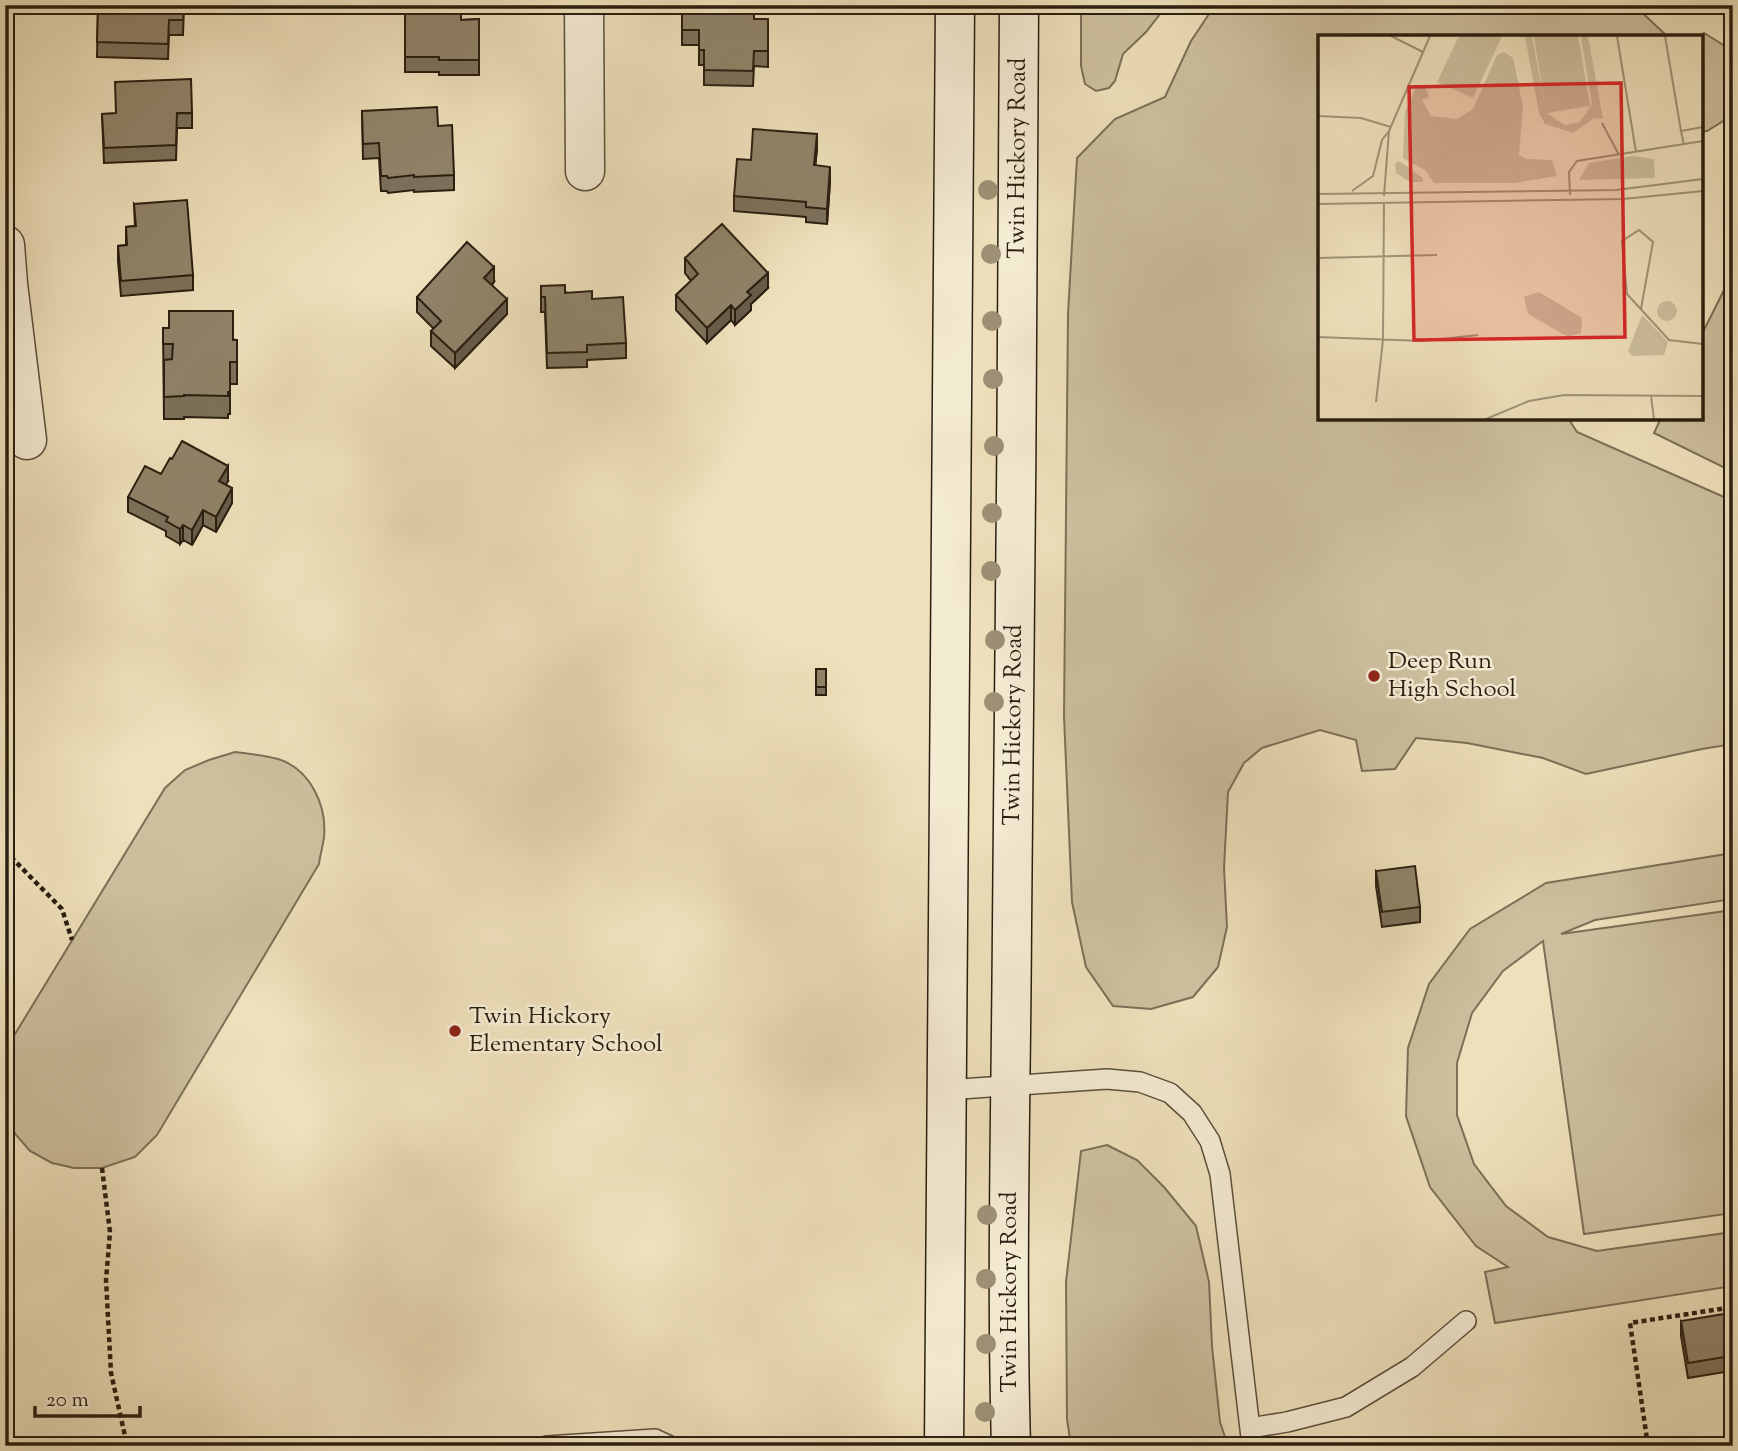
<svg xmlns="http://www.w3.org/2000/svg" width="1738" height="1451" font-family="'Sorts Mill Goudy',serif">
<rect width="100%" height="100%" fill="#eee0bb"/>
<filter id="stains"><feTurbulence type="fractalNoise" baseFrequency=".00286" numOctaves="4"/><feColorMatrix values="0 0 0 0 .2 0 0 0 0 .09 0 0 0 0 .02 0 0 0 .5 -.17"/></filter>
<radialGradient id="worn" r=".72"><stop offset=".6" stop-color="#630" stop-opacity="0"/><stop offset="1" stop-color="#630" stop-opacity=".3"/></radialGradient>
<path fill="#cdbf9e" stroke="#7c6f57" stroke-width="2" d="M1083,5h84l-21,27 -23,22 -8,27 -6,7 -13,3 -11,-7 -4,-18v-53z
M1215,5h419l34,32h-348v381h248l9,14 156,69v243l-31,5 -116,25 -43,-16 -76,-15 -51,-5 -21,31 -33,2 -6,-31 -36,-10 -58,18 -18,15 -16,29 -4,76 3,59 -9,40 -25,30 -42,12 -38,-3 -27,-39 -14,-65 -8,-186 4,-402 9,-156 38,-39 50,-22 26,-56z
M1704,33l29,18v64l-26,16 -6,1v-95h-4z
M1733,272v200l-79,-39 7,-15h40v-82z
M235,752c15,2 29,3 43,7 32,10 49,46 46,78 -1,9 -4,18 -5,27l-162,271 -22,22 -33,11h-28l-22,-5 -22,-12 -14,-16 -11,-18v-61l7,-17 153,-251 20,-18 24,-10z
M1733,853v46l-138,21 -34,14 172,-24v303l-149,21 -41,-293 -40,30 -31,42 -15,50v52l17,49 32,42 42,31 49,14 136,-19v54l-238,37 -10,-51 23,-5 -32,-21 -46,-59 -24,-71 2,-68 21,-64 41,-55 76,-46z
M1107,1145l30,15 27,27 32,39 13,56 3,64 8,76 8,24h-157l-4,-27 -1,-137 15,-131z"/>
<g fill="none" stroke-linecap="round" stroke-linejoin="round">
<defs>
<path id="lane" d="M946,1090l161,-11 33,3 30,11 22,20 18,28 10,33 32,272
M1250,1428l37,-6 59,-15 66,-40 54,-46
M547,1446l108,-7 15,7"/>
<path id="street" d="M584,5l1,166
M5,245l3,39 19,156"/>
<g id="secondary">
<path d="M944,1446l11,-1441"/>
<path id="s1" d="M1011,1446c-5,-174 0,-348 1,-521 3,-307 6,-613 7,-920"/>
</g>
</defs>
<use href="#lane" stroke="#5b4f3b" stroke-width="22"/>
<use href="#street" stroke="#5b4f3b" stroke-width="41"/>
<use href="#secondary" stroke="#2a1f10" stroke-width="41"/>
<path stroke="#2a1f10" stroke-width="4.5" stroke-dasharray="5 3.5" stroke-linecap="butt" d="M5,851l57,58 10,31
M102,1168l8,64 -4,48 5,93 14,63 6,10
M1648,1446l-18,-123 103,-16"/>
<use href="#lane" stroke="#f4ebd3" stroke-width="19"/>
<use href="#street" stroke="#f4ebd3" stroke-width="38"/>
<use href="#secondary" stroke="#f4ebd3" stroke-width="38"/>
</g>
<g fill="#9d9075">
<circle cx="988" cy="190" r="10"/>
<circle cx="991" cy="254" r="10"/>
<circle cx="992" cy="321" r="10"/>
<circle cx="993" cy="379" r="10"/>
<circle cx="994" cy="446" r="10"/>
<circle cx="992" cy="513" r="10"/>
<circle cx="991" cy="571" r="10"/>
<circle cx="995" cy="640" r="10"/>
<circle cx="994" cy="702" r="10"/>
<circle cx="987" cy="1215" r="10"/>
<circle cx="986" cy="1279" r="10"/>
<circle cx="986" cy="1344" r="10"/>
<circle cx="985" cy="1412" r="10"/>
</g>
<path fill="#7c715a" stroke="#2a1f10" stroke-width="2" d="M184,5l-1,30h-14l-1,24 -71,-2 1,-50z
M405,5l56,15 18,-1v56h-40v-3h-34z
M682,5l72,14h14v48l-14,-1 -1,20 -49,-1v-20h-5v-20h-17z
M362,111l76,15 16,49v15l-40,2v-2l-26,3 -1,-2h-6l-2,-33 -16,1z
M192,113v15h-15l-1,32 -72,3 -2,-49z
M817,149l-2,16 15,17 -3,42 -21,-2v-5l-72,-6v-15l17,-36z
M134,204l59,71v15l-72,6 -3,-35v-15l8,-1v-18l9,-1z
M685,258l83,30 -17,16v6l-16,15 -4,-5 -24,23 -31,-33v-15l15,-14 -6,-8z
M494,282l-2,3 15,29 -52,54 -24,-22v-15l3,-2 -17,-17v-15z
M541,286l51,13 34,44v15l-39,2v7l-40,1 -2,-56h-4z
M163,328l74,12v44h-7v30h-2v4l-44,-1v2h-20z
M161,474l67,7 -3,4 7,18 -16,29 -13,-7 -11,20 -9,-5 -3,4 -14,-8v-5l-38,-19v-15z
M816,669h10v26h-10z
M1376,871l44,36v15l-38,5 -6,-41z
M1681,1321l50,35v15l-43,7 -7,-42z"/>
<path fill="#655c4a" stroke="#2a1f10" stroke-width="2" d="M817,134v15l-3,31v-15z
M830,167v15l-3,42v-15z
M494,267v15l-10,11v-15z
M768,273v15l-17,16v6l-16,15v-15l12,-18z
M507,299v15l-52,54v-15z
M731,305v15l-24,23v-15z
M228,466v15l-9,15v-15z
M232,488v15l-16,29v-15z
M203,510v15l-11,20v-15z
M183,525v15l-3,4v-15z"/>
<path fill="#908369" stroke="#2a1f10" stroke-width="2" d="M107,5h77l-1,15h-14l-1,24 -71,-2 1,-35 9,1z
M405,5l56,1v14l18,-1v41h-40v-3h-34z
M682,5h72v14h14v32h-14l-1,20 -49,-1v-20h-5v-20h-17z
M191,79l1,34h-15l-1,32 -72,3 -2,-34 14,-1 -1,-31z
M437,107l1,19 14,-1 2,50 -40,2v-2l-26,3 -1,-2h-6l-2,-33 -16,1 -1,-33z
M753,129l64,5 -3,31 16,2 -3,42 -21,-2v-5l-72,-6 3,-37 14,1z
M187,200l6,75 -72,6 -3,-35 9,-1 -1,-18 10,-1 -2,-22z
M722,224l46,49 -21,19 4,3 -16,15 -4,-5 -24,23 -31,-33 22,-21 -13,-16z
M467,242l27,25 -10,11 23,21 -52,54 -24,-22 10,-10 -24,-24z
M565,285v8l27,-2v8l31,-2 3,46 -39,2v7l-40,1 -2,-56h-4v-11z
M169,311h64v29h4v22h-7v30h-2v4l-44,-1v1l-20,1v-37l8,-1 1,-15h-10v-16h6z
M182,441l46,25 -9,15 13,7 -16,29 -13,-7 -11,20 -9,-5 -3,4 -14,-8 2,-4 -40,-20 17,-31 16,8 9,-16 2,1z
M816,669h10v18h-10z
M1415,866l5,41 -38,5 -6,-41z
M1724,1314l7,42 -43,7 -7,-42z"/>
<g fill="#8f2418" stroke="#f4ebd3" stroke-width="2.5">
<circle cx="1374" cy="676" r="7"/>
<circle cx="455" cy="1031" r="7"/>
</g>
<g text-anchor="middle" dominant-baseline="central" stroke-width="5" stroke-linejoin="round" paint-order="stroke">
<g font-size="24" fill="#2a1f10" stroke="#f4ebd3">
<text stroke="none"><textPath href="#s1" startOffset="1288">Twin Hickory Road</textPath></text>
<text stroke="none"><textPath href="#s1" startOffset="721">Twin Hickory Road</textPath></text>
<text transform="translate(1010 1292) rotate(-90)">Twin Hickory Road</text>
</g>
<g font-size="24" fill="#2a1f10" stroke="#f4ebd3" text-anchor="start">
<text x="1388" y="662">Deep Run<tspan x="1388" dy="28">High School</tspan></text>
<text x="469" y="1017">Twin Hickory<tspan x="469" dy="28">Elementary School</tspan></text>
</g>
</g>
<g transform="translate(1318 35)">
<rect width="385" height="385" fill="#eee0bb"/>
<path d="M141,1h43l-29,62 -36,-16zM207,1h7l13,71 -11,-71h44l12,70 -43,7 18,12 15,-3 12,-18 -11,-68h7l15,83 -9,-1 -21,15 -28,-9 -6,-11zM186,17l9,6 10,49 -4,48 7,4 26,1 5,16 -42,7h-81l-9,-13 -22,-12 2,-46 9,-20 4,-7 7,1 4,11 -7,3 9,16 26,3 16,-10 24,-54zM315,121l21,3 1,19 -76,2 10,-17zM81,126l24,17v4h-13l-14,-9 -1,-9zM221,257l43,26 -1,15 -13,4 -40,-23 -4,-17zM339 276a10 10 0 1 1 20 0a10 10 0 1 1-20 0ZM324,280l26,27 -4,13 -32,1 -4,-5z" fill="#cdbf9e"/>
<path fill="none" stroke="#a09377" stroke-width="2" d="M73,1l32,16M299,1l19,116M347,1l16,95M0,81l43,2 30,9M284,88l17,32M366,110l-3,-14 22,-4M34,156l21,-15 9,-36 7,-9M0,159l298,-4 87,-11M252,160l-1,-23 8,-11 126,-20M66,161l5,-65 41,-95M0,169l305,-5 80,-8M0,223l119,-3M323,274l12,-67 -14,-12 -17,11 5,53 42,46 34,4M0,302l105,4 55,-6M333,361l3,23M58,367l7,-62 1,-138M168,384l43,-18 35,-6 139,1"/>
<path fill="#d62828" fill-opacity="0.15" stroke="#d62828" stroke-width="3.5" d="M303,48l4,254 -211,3 -5,-253z"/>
<rect width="385" height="385" fill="none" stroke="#2a1f10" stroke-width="3.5"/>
</g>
<rect width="1738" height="1451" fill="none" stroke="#eee0bb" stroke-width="28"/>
<rect x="7" y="7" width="1724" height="1437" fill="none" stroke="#2a1f10" stroke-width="3.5"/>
<rect x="14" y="14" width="1710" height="1423" fill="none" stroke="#2a1f10" stroke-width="2"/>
<path d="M35 1406v10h105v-10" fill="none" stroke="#2a1f10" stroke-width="3.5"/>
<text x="46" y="1406" font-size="21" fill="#2a1f10" stroke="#f4ebd3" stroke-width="5" paint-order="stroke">20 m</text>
<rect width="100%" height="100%" filter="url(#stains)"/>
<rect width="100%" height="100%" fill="url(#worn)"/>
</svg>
